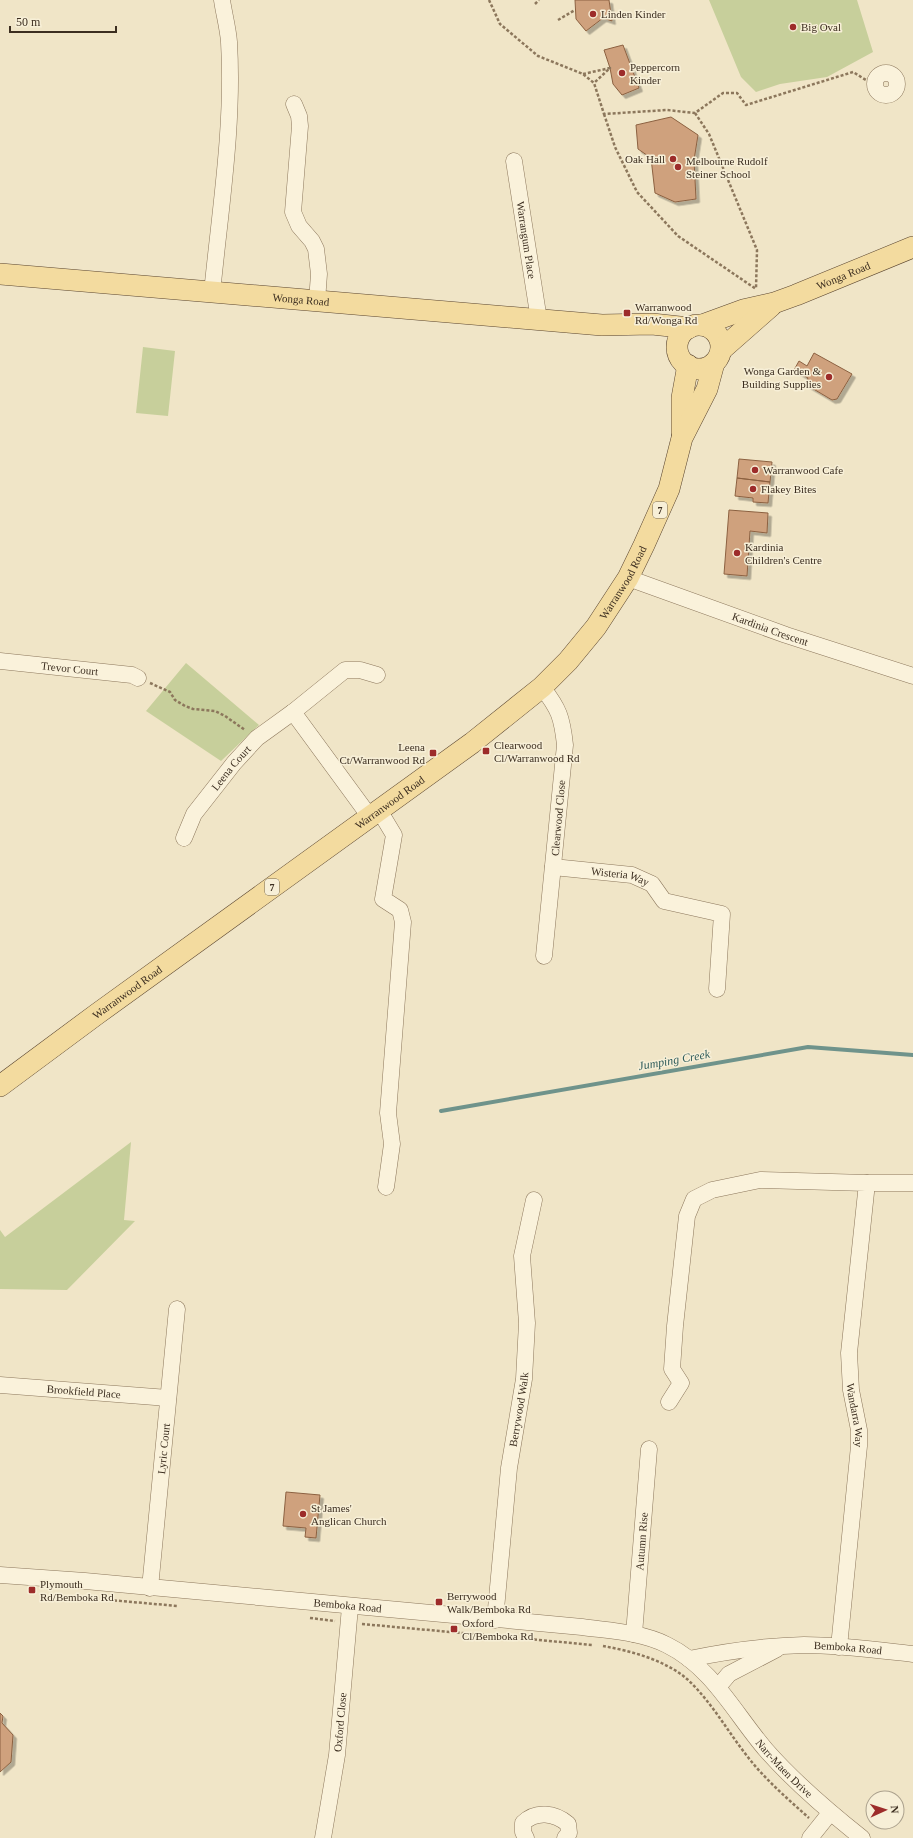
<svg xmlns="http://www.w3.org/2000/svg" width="913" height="1838" font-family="Georgia,serif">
<defs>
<filter id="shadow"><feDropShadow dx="3.5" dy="3.5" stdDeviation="0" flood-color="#0004"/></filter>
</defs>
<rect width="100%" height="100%" fill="#f0e5c7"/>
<path fill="#c7cf9b" d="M709,0h148l16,52 -46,25 -47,7 -24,8 -15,-15z
M143,347l32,4 -7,65 -32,-3z
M186,663l73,62 -38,36 -75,-50z
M131,1142l-7,78 11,1 -68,69 -67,-1v-59l5,7z"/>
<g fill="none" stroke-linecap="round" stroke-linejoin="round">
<path stroke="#6f938b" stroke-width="4" d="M441,1111l367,-64 105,8"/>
</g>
<path fill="#cfa17d" stroke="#8c6141" filter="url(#shadow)" d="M575,0h34l3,21 -9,-3 -17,13 -10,-12z
M623,45l16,43 -17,7 -9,-11 -3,-16 -6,-18z
M671,117l27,18 -4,25 2,39 -21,3 -20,-9 -4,-35 -13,-9 -2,-24z
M814,353l38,21 -15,25 -5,1 -27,-16 3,-6 -14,-8 5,-9 8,5z
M739,459l33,3 -2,20 -33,-4z
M737,478l33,4 -2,21 -15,-1v-4l-18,-2z
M729,510l39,3 -1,20 -17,-2 -3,45 -23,-2z
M286,1492l34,3 -4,43 -11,-1 1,-9 -23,-2z
M0,1713l3,3 -1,7 11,12 -2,27 -11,10z"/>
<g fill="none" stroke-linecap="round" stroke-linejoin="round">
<defs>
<g id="minor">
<circle cx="886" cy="84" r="11"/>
<path d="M294,104l5,12 1,10 -7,86 6,14 13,15 4,8 3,25 -2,27"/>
<path id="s1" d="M514,161l25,159"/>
<path d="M212,293c8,-83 22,-168 17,-251 -1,-14 -5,-28 -7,-42"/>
<path id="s2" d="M628,578l158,57 127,41"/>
<path id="s3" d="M0,661l132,14 6,3"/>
<path d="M542,687c17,22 20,30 23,58l-21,211"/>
<path d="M293,712l77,105"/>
<path d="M379,810l15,25 -11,64 17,11 3,12 -15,191 4,31 -6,43"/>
<path id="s4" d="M184,838l10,-24 40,-51 23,-25 36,-26 52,-42h15l17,5"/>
<path id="s5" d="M553,867l79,8 20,9 12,17 58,13 -5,75"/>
<path d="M867,1183h46"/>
<path id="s6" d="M0,1385l168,13"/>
<path id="s7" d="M669,1402l12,-19 -9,-14 3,-43 12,-110 7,-17 18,-9 48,-10 107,3 -18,170 2,37 8,40v16l-20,201"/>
<path id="s8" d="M0,1575l85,6 497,46c29,4 59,5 85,18 45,22 68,69 99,105 29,33 62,61 96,88"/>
<path id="s9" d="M150,1588l27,-279"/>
<path id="s10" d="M495,1620l14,-152 15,-89 3,-56 -5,-67 12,-56"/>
<path id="s11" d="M634,1634l15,-185"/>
<path id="s12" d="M689,1659c38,-8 76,-13 115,-14 36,0 73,5 109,9"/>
<path d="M718,1687l11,-13 48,-25"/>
<path id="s13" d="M323,1838l14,-83 13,-148"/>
<path d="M526,1838l-3,-6v-9c13,-13 32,-10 45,1l1,9 -4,5"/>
<path d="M810,1838l20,-25"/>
</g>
<g id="major">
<path id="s14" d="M0,274l602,51 50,-1 37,4"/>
<path id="s15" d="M702,325l41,-15 31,-7 22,-8 117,-48"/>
<circle cx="699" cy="347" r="22"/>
<path d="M721,350l50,-44"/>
<path d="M682,433v-35l6,-33"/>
<path id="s16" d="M0,1086l97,-72 375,-271 70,-56 26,-26 28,-34 32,-49 16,-33 25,-56 13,-51 25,-49 7,-26"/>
</g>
</defs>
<use href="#minor" stroke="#8c775c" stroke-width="17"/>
<use href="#major" stroke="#5a4530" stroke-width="22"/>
<path stroke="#8c775c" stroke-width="2.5" stroke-dasharray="3 2" stroke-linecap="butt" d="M489,0l11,24 38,32 45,18 11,9 10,31 63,-4 28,3 28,-20h14l9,12 107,-33 21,13
M535,4l4,-4
M558,20l17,-10
M583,74l27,-6 -16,15
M695,113l14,21 48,116 -1,38
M604,114l11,33 22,45 41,44 78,53
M150,683l20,9 5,8 10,6 8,3 22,2 10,5 20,14
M109,1600l69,6
M310,1618l25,3
M362,1624l122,11
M529,1639l63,6
M603,1646c28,5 62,14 84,33 25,23 42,55 64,82 17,21 38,39 58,57"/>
<use href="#minor" stroke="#faf2db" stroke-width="16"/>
<use href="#major" stroke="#f3db9f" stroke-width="21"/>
</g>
<g fill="#9d2c2a" stroke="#f7efd7" stroke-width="1.5">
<circle cx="593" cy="14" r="4"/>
<circle cx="793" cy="27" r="4"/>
<circle cx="622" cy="73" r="4"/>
<circle cx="673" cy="159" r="4"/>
<circle cx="678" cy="167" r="4"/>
<rect x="623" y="309" width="8" height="8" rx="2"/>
<circle cx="829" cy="377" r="4"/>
<circle cx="755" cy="470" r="4"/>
<circle cx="753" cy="489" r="4"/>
<circle cx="737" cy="553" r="4"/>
<rect x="482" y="747" width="8" height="8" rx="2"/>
<rect x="429" y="749" width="8" height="8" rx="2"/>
<circle cx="303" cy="1514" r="4"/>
<rect x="28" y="1586" width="8" height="8" rx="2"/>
<rect x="435" y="1598" width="8" height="8" rx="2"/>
<rect x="450" y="1625" width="8" height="8" rx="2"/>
</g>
<g text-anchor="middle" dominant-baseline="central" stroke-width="3" stroke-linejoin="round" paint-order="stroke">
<g fill="#f7efd7" stroke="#746857" stroke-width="1">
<rect x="653" y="502" width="14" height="16" rx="3"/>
<rect x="265" y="879" width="14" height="16" rx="3"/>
</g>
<g font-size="10" font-weight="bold" fill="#3c2e20">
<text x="660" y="510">7</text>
<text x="272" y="887">7</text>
</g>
<g font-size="11" fill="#3c2e20" stroke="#f7efd7" text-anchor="start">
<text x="601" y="14">Linden Kinder</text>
<text x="801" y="27">Big Oval</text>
<text x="630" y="67">Peppercorn<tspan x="630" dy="13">Kinder</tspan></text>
<text x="665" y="159" text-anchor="end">Oak Hall</text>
<text x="686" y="161">Melbourne Rudolf<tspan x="686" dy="13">Steiner School</tspan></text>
<text x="635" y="307">Warranwood<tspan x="635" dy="13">Rd/Wonga Rd</tspan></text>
<text x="821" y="371" text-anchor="end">Wonga Garden &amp;<tspan x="821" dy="13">Building Supplies</tspan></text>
<text x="763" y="470">Warranwood Cafe</text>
<text x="761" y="489">Flakey Bites</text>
<text x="745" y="547">Kardinia<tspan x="745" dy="13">Children's Centre</tspan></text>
<text x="494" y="745">Clearwood<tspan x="494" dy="13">Cl/Warranwood Rd</tspan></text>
<text x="425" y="747" text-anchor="end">Leena<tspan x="425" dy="13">Ct/Warranwood Rd</tspan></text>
<text x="311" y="1508">St James'<tspan x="311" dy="13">Anglican Church</tspan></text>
<text x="40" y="1584">Plymouth<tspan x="40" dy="13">Rd/Bemboka Rd</tspan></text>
<text x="447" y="1596">Berrywood<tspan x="447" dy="13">Walk/Bemboka Rd</tspan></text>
<text x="462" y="1623">Oxford<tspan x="462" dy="13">Cl/Bemboka Rd</tspan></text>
</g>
<g font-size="11" fill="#3c2e20" stroke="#f7efd7">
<text stroke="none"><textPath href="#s1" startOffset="80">Warrangum Place</textPath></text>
<text stroke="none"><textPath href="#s15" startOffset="150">Wonga Road</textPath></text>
<text stroke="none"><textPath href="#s14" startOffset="302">Wonga Road</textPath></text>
<text stroke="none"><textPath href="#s16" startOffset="806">Warranwood Road</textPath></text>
<text stroke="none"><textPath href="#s2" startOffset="151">Kardinia Crescent</textPath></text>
<text stroke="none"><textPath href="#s3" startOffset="70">Trevor Court</textPath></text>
<text stroke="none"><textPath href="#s4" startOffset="85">Leena Court</textPath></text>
<text stroke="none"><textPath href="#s16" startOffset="482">Warranwood Road</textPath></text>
<text transform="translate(558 818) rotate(-85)">Clearwood Close</text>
<text stroke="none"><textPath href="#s5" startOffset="68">Wisteria Way</textPath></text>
<text stroke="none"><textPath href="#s16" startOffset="158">Warranwood Road</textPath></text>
<text stroke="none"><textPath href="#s6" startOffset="84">Brookfield Place</textPath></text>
<text stroke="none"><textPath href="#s10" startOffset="212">Berrywood Walk</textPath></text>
<text stroke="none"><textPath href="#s7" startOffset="621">Wandarra Way</textPath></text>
<text stroke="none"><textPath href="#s9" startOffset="140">Lyric Court</textPath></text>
<text stroke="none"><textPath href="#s11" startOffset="93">Autumn Rise</textPath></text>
<text stroke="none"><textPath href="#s8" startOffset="349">Bemboka Road</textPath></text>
<text stroke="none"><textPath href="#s12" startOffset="160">Bemboka Road</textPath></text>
<text stroke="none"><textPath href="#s13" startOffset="117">Oxford Close</textPath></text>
<text stroke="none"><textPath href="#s8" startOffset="843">Narr-Maen Drive</textPath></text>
</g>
<g font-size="12" font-style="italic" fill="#2f5c5b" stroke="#f7efd7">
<text transform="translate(674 1060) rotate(-10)">Jumping Creek</text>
</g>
</g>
<g transform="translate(885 1810) rotate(87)"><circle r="19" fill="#f7efd7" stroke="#aca28e"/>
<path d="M0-3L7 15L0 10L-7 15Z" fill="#9d2c2a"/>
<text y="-6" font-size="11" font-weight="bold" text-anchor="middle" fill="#3c2e20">N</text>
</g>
<path d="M10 26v6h106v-6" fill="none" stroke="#3c2e20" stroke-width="2"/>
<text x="16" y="26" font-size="12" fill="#3c2e20" stroke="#f7efd7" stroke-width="3" paint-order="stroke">50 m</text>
</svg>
